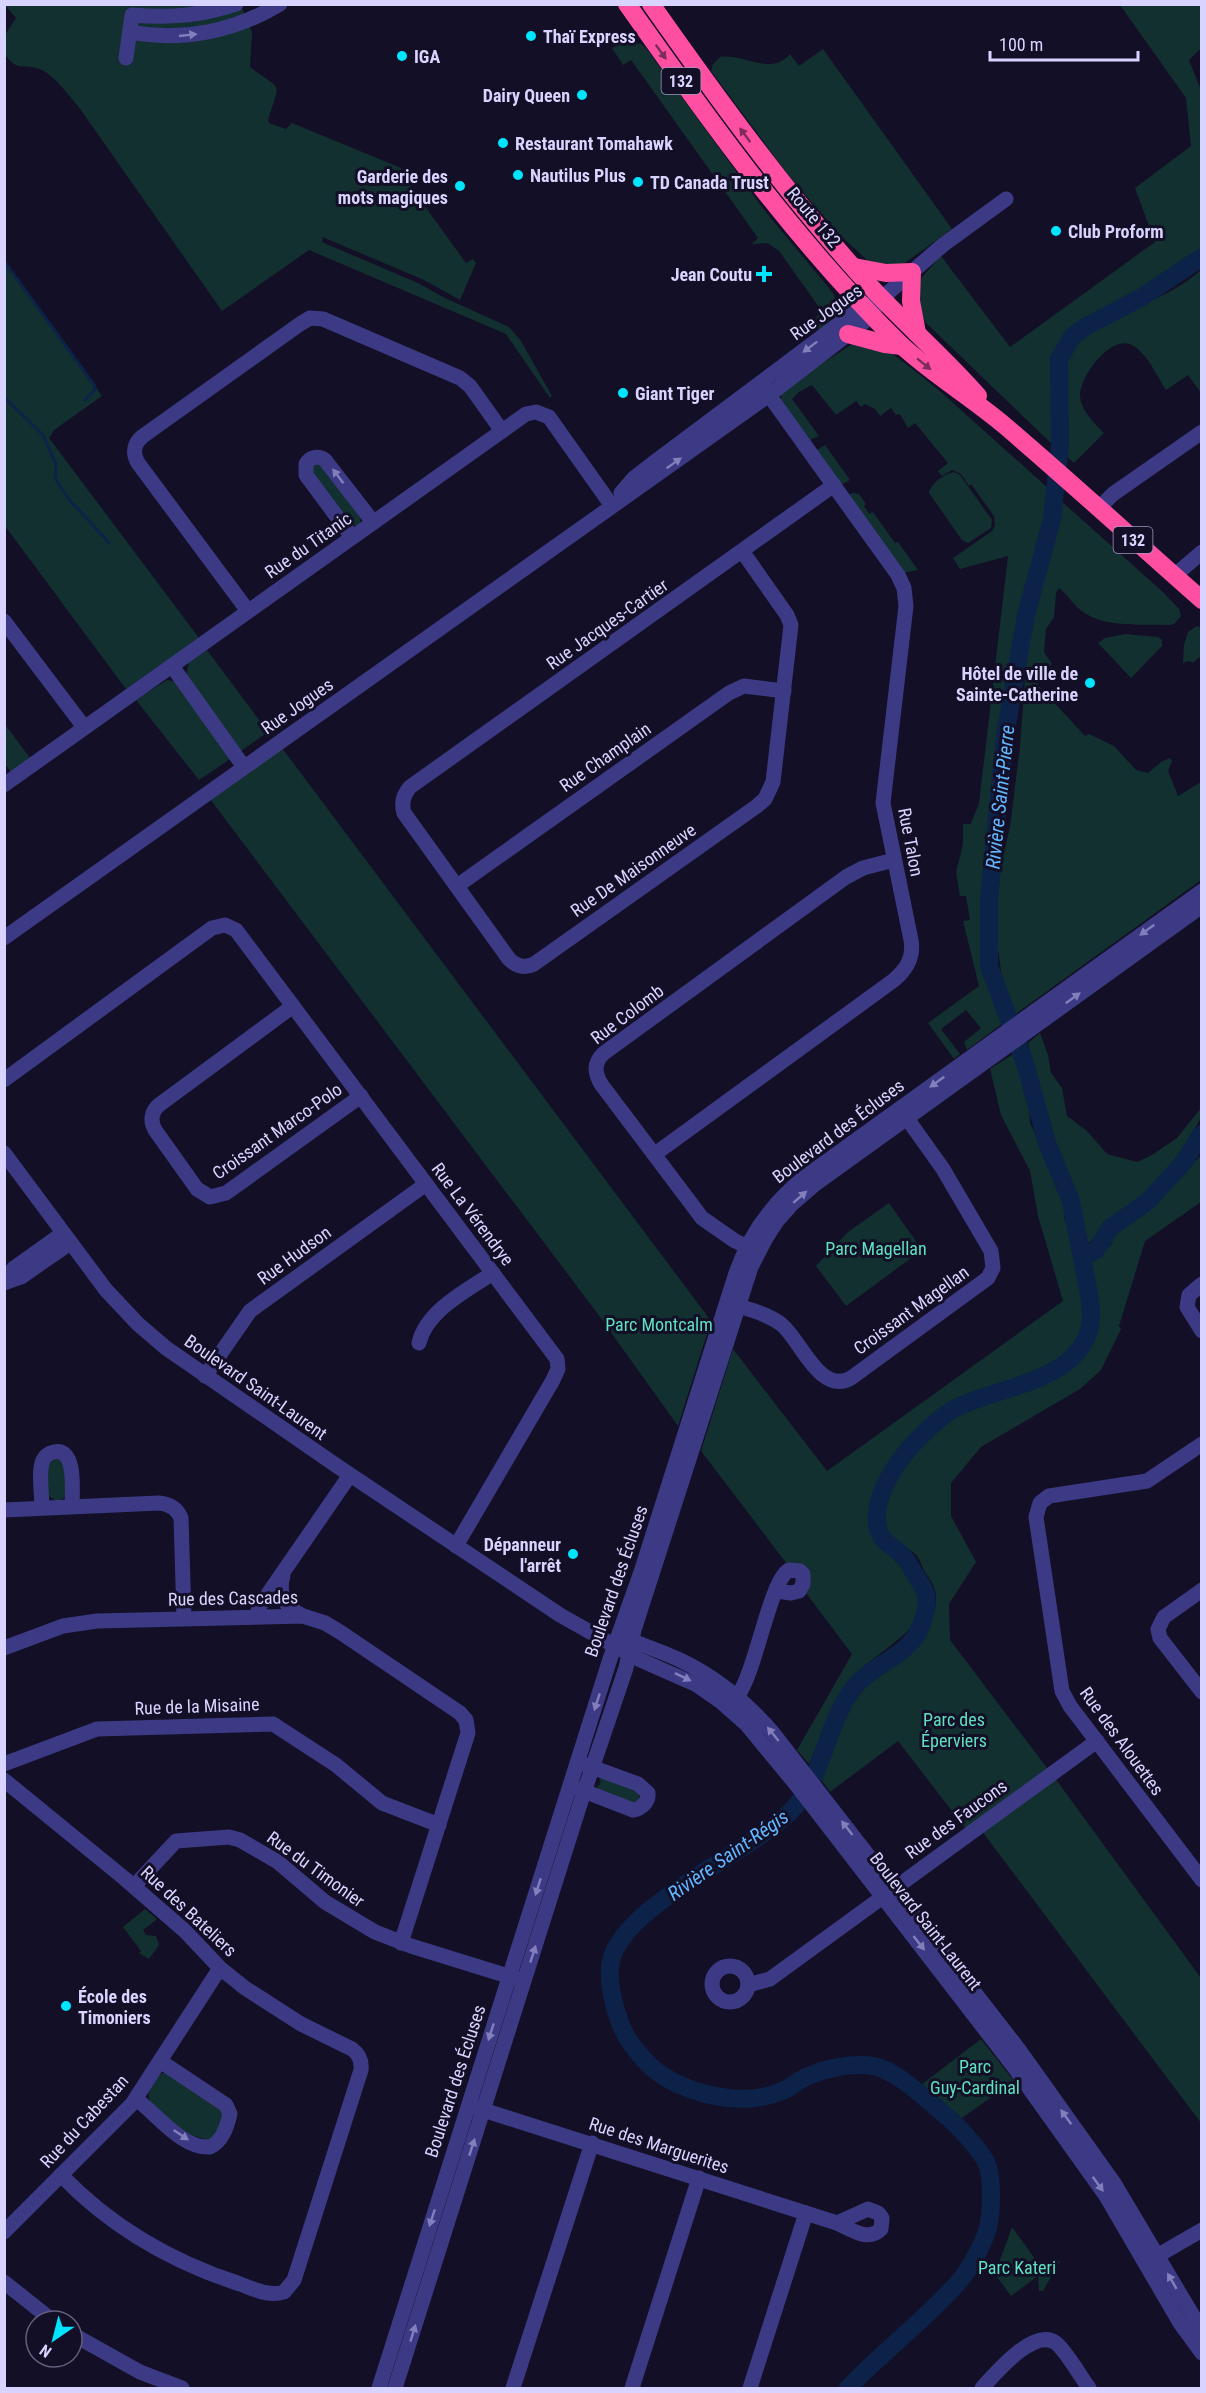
<svg xmlns="http://www.w3.org/2000/svg" width="1206" height="2393" viewBox="0 0 1206 2393" font-family="'Roboto Condensed',sans-serif">
<style>
.green{fill:#12302f}
.lines{fill:none;stroke-linecap:round;stroke-linejoin:round}
.stream{stroke:#0c2248;stroke-width:3}
.river{stroke:#0c2248;stroke-width:18}
.minor{stroke:#3d3a85;stroke-width:15}
.highway{stroke:#ff4fa3;stroke-width:18}
.oneway{fill:#837fbc}
.oneway2{fill:#7d2c5e}
.poi-dot{fill:#00e5ff;stroke:#130f26;stroke-width:2}
.labels{text-anchor:middle;dominant-baseline:central;stroke-width:6;stroke-linejoin:round;paint-order:stroke}
.shield{fill:#130f26;stroke:#9e99be;stroke-width:1.5}
.shield-label{font-size:16px;font-weight:bold;fill:#d9d4ff}
.poi-label{font-size:18px;font-weight:bold;fill:#d9d4ff;stroke:#130f26;text-anchor:start}
.street-label{font-size:18px;fill:#d9d4ff;stroke:#130f26}
.park-label{font-size:18px;fill:#5fe0c0;stroke:#130f26}
.water-label{font-size:20px;font-style:italic;fill:#62b6ff;stroke:#130f26}
</style>
<rect width="100%" height="100%" fill="#130f26"/>
<!-- green -->
<g class="green">
<path d="M5 5H241L252 33 250 67C284 93 280 79 268 120L269 123 286 129 292 123 401 168 403 176 466 263 473 259 476 263 460 300 424 280 327 239 323 237 322 242 418 283 445 298 509 327 521 341 552 396 550 398 506 334 309 250 222 311 78 106C67 94 54 74 39 69 24 63 19 73 5 55V35L16 18Z"/>
<path d="M1120 5H1201V48L1189 60 1201 90V251C1185 262 1169 274 1152 285 1118 305 1064 320 1055 365 1052 379 1056 392 1056 406 1056 420 1056 434 1056 448L924 321 917 290 922 277 941 256 1010 347 1155 242 1135 188 1191 146 1186 98Z"/>
<polygon points="629,41 641,44 646,48 765,211 833,293 838,307 827,324 819,330 814,321 818,315 819,307 779,251 767,243 752,244 758,238 634,64 631,60 623,65 612,48"/>
<path d="M823 49 952 229 902 265 891 267 868 261 839 234 786 172 711 71 713 64 720 57C745 53 770 77 790 54L799 66Z"/>
<polygon points="4,261 102,396 54,430 49,438 199,638 126,689 5,526"/>
<path d="M1201 270V393L1188 375 1166 390C1157 376 1147 353 1132 345 1111 334 1081 375 1080 394 1080 410 1094 423 1104 433L1074 463 1065 455C1066 444 1068 433 1067 423 1066 403 1062 382 1067 362 1077 323 1140 308 1171 291 1182 285 1192 278 1201 270Z"/>
<polygon points="854,343 887,350 910,367 941,392 1049,489 1041,535 1017,617 1011,657 1006,746 988,874 985,913 986,951 1003,1023 967,1050 964,1042 981,1028 966,1010 941,1029 960,1054 954,1059 928,1023 979,986 963,921 970,920 966,896 960,896 956,872 963,844 963,824 971,824 979,803 1008,556 960,569 953,558 992,531 995,526 994,516 971,484 969,486 961,474 952,470 942,476 938,471 948,463 915,423 908,428 900,414 896,415 891,408 880,416 875,409 865,404 861,407 856,401 836,415 812,385 799,392 792,399 819,436 810,440 781,400 781,394 807,373"/>
<polygon points="825,445 850,480 841,485 817,450"/>
<polygon points="318,462 361,519 359,524 352,526 311,472 311,466"/>
<path d="M954 472 960 475 992 520 991 528 968 543 962 540 929 493C931 483 944 474 954 472Z"/>
<polygon points="852,493 859,494 866,504 864,506 869,514 873,512 895,543 898,542 918,570 903,573 849,495"/>
<path d="M1059 499 1164 593 1179 609 1181 616 1174 624 1169 625C1143 624 1106 628 1083 612 1074 606 1068 595 1059 588L1056 593 1054 617 1046 629 1044 652 1052 664 1039 676 1038 685 1085 736 1089 734 1114 746 1136 770 1148 773 1161 762 1170 758 1172 761 1168 771 1178 796 1201 782V880L1013 1016 1002 978 997 942V904L1001 865 1010 827 1020 746 1026 666 1024 633 1030 623 1038 587 1056 530Z"/>
<polygon points="1197,626 1201,628 1201,656 1193,663 1189,661 1183,663 1184,645 1188,632"/>
<polygon points="1125,634 1158,637 1162,640 1162,646 1131,678 1098,643 1105,638"/>
<polygon points="207,650 268,732 241,751 186,676 189,662"/>
<polygon points="167,680 177,682 230,759 199,780 136,700"/>
<polygon points="4,723 30,758 11,772 5,764"/>
<polygon points="282,748 711,1321 678,1426 597,1313 210,799"/>
<polygon points="1040,1033 1048,1055 1051,1073 1062,1088 1067,1116 1087,1131 1107,1154 1137,1162 1152,1155 1177,1138 1201,1108 1201,1118 1178,1156 1158,1184 1109,1221 1087,1245 1082,1245 1072,1190 1055,1152 1028,1043"/>
<path d="M1015 1053 1027 1082 1030 1123 1069 1205 1064 1217C1072 1235 1074 1251 1078 1270 1085 1307 1090 1353 1048 1371 1031 1378 1012 1378 995 1386 991 1388 987 1391 983 1392 977 1392 976 1391 970 1393 964 1399 958 1402 951 1406 932 1418 910 1436 897 1454 894 1458 893 1463 890 1466 886 1473 880 1477 876 1484 846 1552 934 1565 917 1618 911 1636 864 1661 848 1682 830 1706 821 1737 809 1764L797 1750 852 1654 806 1593 808 1590 802 1564H787L701 1451 733 1349 827 1471 1063 1301 1038 1216 1030 1171 1001 1115 990 1069Z"/>
<path d="M1201 1155V1202L1145 1241 1119 1326 1121 1329 1101 1370 1080 1389 981 1447 951 1483V1516L976 1562 949 1604 950 1640 1060 1785 1201 1978V2123L975 1822 965 1828 898 1741 830 1792 820 1778C830 1747 841 1718 861 1693 887 1660 932 1648 936 1601 937 1589 931 1581 925 1572 921 1566 921 1559 914 1553 895 1539 875 1537 883 1506 884 1499 891 1493 894 1486 898 1475 901 1457 911 1450 915 1448 920 1448 924 1445 937 1434 949 1416 964 1409 1007 1388 1064 1391 1089 1344 1093 1337 1098 1327 1098 1319 1099 1302 1092 1278 1089 1260L1110 1246 1117 1232 1155 1206Z"/>
<polygon points="889,1203 922,1250 846,1306 816,1266 848,1232"/>
<polygon points="58,1457 65,1466 65,1495 63,1499 56,1501 49,1496 48,1492 48,1462"/>
<polygon points="602,1777 637,1791 640,1798 636,1804 598,1789 597,1785 599,1786 601,1781 599,1780"/>
<polygon points="145,1909 157,1919 143,1930 146,1935 156,1936 159,1945 149,1959 139,1953 141,1951 123,1927"/>
<polygon points="981,2039 1014,2081 962,2118 921,2085"/>
<path d="M162 2073H166L217 2105 224 2114 216 2136 210 2141 186 2133 151 2103C144 2092 154 2081 162 2073Z"/>
<polygon points="1012,2227 1041,2267 1053,2260 1060,2261 1043,2291 1039,2291 1038,2276 1011,2296 995,2274"/>
</g>
<g class="lines">
<!-- stream -->
<g class="stream">
<polyline points="4,261 95,386 94,391 85,400"/>
<polyline points="4,397 43,435 56,464 55,478 68,498 109,543"/>
</g>
<!-- river -->
<g class="river">
<polyline points="1082,1258 1071,1201 1047,1143 1025,1063 989,966 989,898 1005,736 1026,615 1052,519 1060,444 1059,359 1072,337 1085,327 1142,297 1202,257"/>
<path d="M848 2388C884 2350 928 2318 962 2278 971 2266 982 2246 987 2231 992 2215 993 2176 986 2162 978 2148 963 2131 952 2121 932 2105 898 2070 873 2066 852 2063 824 2068 804 2078 796 2082 790 2088 782 2091 746 2107 695 2096 663 2076 650 2068 641 2057 632 2045 618 2027 606 1984 611 1961 623 1905 750 1853 791 1811 825 1777 825 1723 855 1686 872 1666 901 1658 916 1636 922 1626 929 1606 926 1594 924 1587 917 1578 913 1571 910 1567 907 1560 903 1556 896 1548 883 1543 879 1532 868 1501 898 1459 918 1439 928 1429 940 1417 952 1410 997 1385 1085 1383 1091 1319 1092 1300 1085 1277 1082 1258L1096 1250 1110 1228 1147 1202 1183 1163 1202 1134"/>
</g>
<!-- minor -->
<g class="minor">
<path d="M130 32C183 42 235 31 280 4"/>
<path d="M126 58 132 15C172 18 198 16 236 4"/>
<polyline points="621,493 634,478 656,461 856,311 874,302"/>
<polyline points="1098,509 1113,494 1202,432"/>
<path d="M352 537 306 475V464C310 457 318 455 325 460L373 522"/>
<path d="M742 551 787 615 791 625 773 782 765 799 757 806 534 964C524 969 516 966 509 959L404 813C401 803 403 795 410 787L834 485"/>
<polyline points="1174,576 1202,552"/>
<path d="M248 611 138 463C132 453 134 443 143 436L300 324 310 318 323 319 460 378 470 386 502 431"/>
<polyline points="4,621 84,727"/>
<polyline points="172,666 244,767"/>
<polyline points="4,785 526,414 536,412 549,417 612,506"/>
<polyline points="457,886 729,693 744,686 784,691"/>
<polyline points="4,938 769,395 865,321 882,298 943,245 1006,199"/>
<path d="M293 1006 159 1105C151 1112 150 1121 155 1130L197 1189 210 1197 226 1193 361 1096"/>
<polyline points="4,1080 212,928 225,925 236,930 557,1359 558,1369 553,1380 456,1546"/>
<polyline points="4,1153 106,1290 138,1324 166,1348 337,1466 560,1615 638,1659 697,1685 720,1701 747,1725 794,1782 1014,2067 1106,2196 1180,2323 1202,2353"/>
<path d="M655 1154 894 980C907 969 914 957 911 940L883 803 906 606 904 588 898 575 761 384"/>
<path d="M755 1250 735 1241 702 1218 601 1084C594 1072 594 1062 604 1053L846 877 863 868 894 860"/>
<polyline points="4,1280 14,1268 63,1233"/>
<polyline points="4,1283 21,1277 70,1243"/>
<polyline points="1202,1284 1189,1295 1187,1307 1202,1331"/>
<path d="M730 1303C747 1309 766 1313 781 1324 801 1340 820 1396 851 1378L988 1278 993 1268 991 1251 943 1169 901 1110"/>
<path d="M419 1343C426 1311 467 1290 493 1273"/>
<polyline points="205,1376 250,1311 426,1184"/>
<polyline points="1202,1444 1147,1481 1049,1496 1040,1503 1036,1517 1062,1691 1070,1706 1202,1880"/>
<path d="M42 1507C42 1494 38 1472 43 1460 45 1456 49 1453 54 1452 77 1447 72 1493 72 1506"/>
<path d="M4 1510 159 1503C169 1504 177 1508 181 1518L184 1617"/>
<path d="M283 1576C277 1595 286 1608 303 1616"/>
<polyline points="1202,1590 1164,1617 1158,1629 1160,1638 1202,1692"/>
<polyline points="257,1616 259,1607 350,1475"/>
<path d="M625 1638C644 1646 664 1652 682 1661 717 1678 748 1704 773 1733L1020 2051 1114 2183 1202 2331"/>
<polyline points="4,1648 63,1626 97,1621 303,1616 325,1623 340,1632 460,1713 466,1720 468,1733 401,1943"/>
<path d="M737 1697C756 1672 770 1580 789 1570L800 1571 803 1574V1584L799 1591 791 1593 776 1591"/>
<polyline points="4,1764 97,1729 273,1724 336,1765 382,1803 439,1825"/>
<path d="M4 1780 124 1878 185 1931 220 1968 245 1988 301 2024 352 2049C359 2054 362 2061 361 2070L294 2280 284 2292C269 2297 254 2289 240 2284 172 2262 111 2227 61 2175"/>
<path d="M576 1788 633 1810C642 1809 649 1801 648 1793L638 1784 586 1765"/>
<polyline points="134,1886 176,1841 229,1837 240,1840 278,1862 325,1902 375,1932 411,1946 518,1979"/>
<circle cx="730" cy="1984" r="18"/>
<polyline points="748,1985 770,1979 1097,1741"/>
<path d="M136 2099C157 2114 182 2149 210 2147 223 2141 227 2126 230 2114L226 2105 160 2061"/>
<polyline points="474,2107 837,2223"/>
<path d="M868 2209 878 2213 882 2218 881 2229C868 2242 852 2230 837 2223Z"/>
<polyline points="4,2232 132,2104 220,1968"/>
<polyline points="1150,2260 1202,2230"/>
<polyline points="4,2282 53,2321"/>
<polyline points="72,2334 140,2372 182,2388"/>
<path d="M379 2388 610 1659 641 1572 736 1273C750 1234 773 1202 806 1176L1202 891"/>
<polyline points="395,2388 582,1798 626,1668 634,1630 751,1267 766,1238 777,1221 792,1204 814,1185 1202,906"/>
<polyline points="513,2388 592,2143"/>
<polyline points="632,2388 699,2178"/>
<polyline points="750,2388 806,2213"/>
<path d="M982 2388C996 2373 1034 2327 1056 2343 1067 2352 1080 2376 1089 2388"/>
</g>
<!-- highway -->
<g class="highway">
<path d="M627 4C711 123 796 242 900 344 932 374 971 397 1004 425 1071 482 1136 542 1202 600"/>
<path d="M651 4C720 102 789 197 869 285 904 323 944 357 978 396"/>
<polyline points="854,267 886,273 912,272 911,301 917,333"/>
<polyline points="848,334 885,344 902,346"/>
</g>
</g>
<!-- one-way arrows -->
<defs><path id="oneway-solid" d="M-6-.8H1V-3.2L6.5 0L1 3.2V.8H-6Z" transform="scale(1.5)"/></defs>
<g class="oneway">
<use href="#oneway-solid" transform="translate(188 35) rotate(-6)"/>
<use href="#oneway-solid" transform="translate(810 347) rotate(143)"/>
<use href="#oneway-solid" transform="translate(674 463) rotate(-35)"/>
<use href="#oneway-solid" transform="translate(338 476) rotate(-127)"/>
<use href="#oneway-solid" transform="translate(1147 930) rotate(144)"/>
<use href="#oneway-solid" transform="translate(1073 998) rotate(-36)"/>
<use href="#oneway-solid" transform="translate(937 1082) rotate(144)"/>
<use href="#oneway-solid" transform="translate(800 1197) rotate(-41)"/>
<use href="#oneway-solid" transform="translate(683 1677) rotate(26)"/>
<use href="#oneway-solid" transform="translate(597 1702) rotate(108)"/>
<use href="#oneway-solid" transform="translate(773 1734) rotate(-129)"/>
<use href="#oneway-solid" transform="translate(847 1828) rotate(-128)"/>
<use href="#oneway-solid" transform="translate(538 1887) rotate(108)"/>
<use href="#oneway-solid" transform="translate(919 1943) rotate(52)"/>
<use href="#oneway-solid" transform="translate(533 1954) rotate(-72)"/>
<use href="#oneway-solid" transform="translate(491 2032) rotate(108)"/>
<use href="#oneway-solid" transform="translate(1066 2117) rotate(-126)"/>
<use href="#oneway-solid" transform="translate(181 2135) rotate(34)"/>
<use href="#oneway-solid" transform="translate(472 2147) rotate(-72)"/>
<use href="#oneway-solid" transform="translate(1098 2184) rotate(54)"/>
<use href="#oneway-solid" transform="translate(432 2218) rotate(108)"/>
<use href="#oneway-solid" transform="translate(1172 2281) rotate(-120)"/>
<use href="#oneway-solid" transform="translate(413 2333) rotate(-73)"/>
</g>
<g class="oneway2">
<use href="#oneway-solid" transform="translate(661 52) rotate(54)"/>
<use href="#oneway-solid" transform="translate(745 135) rotate(-127)"/>
<use href="#oneway-solid" transform="translate(924 364) rotate(39)"/>
</g>
<!-- markers -->
<g class="poi-dot">
<circle cx="531" cy="36" r="6"/>
<circle cx="402" cy="56" r="6"/>
<circle cx="582" cy="95" r="6"/>
<circle cx="503" cy="143" r="6"/>
<circle cx="518" cy="175" r="6"/>
<circle cx="638" cy="182" r="6"/>
<circle cx="460" cy="186" r="6"/>
<circle cx="1056" cy="231" r="6"/>
<path d="M761 265h6v6h6v6h-6v6h-6v-6h-6v-6h6z"/>
<circle cx="623" cy="393" r="6"/>
<circle cx="1090" cy="683" r="6"/>
<circle cx="573" cy="1554" r="6"/>
<circle cx="66" cy="2006" r="6"/>
</g>
<g class="labels">
<!-- shield labels -->
<g class="shield">
<rect x="661.5" y="68" width="39" height="26" rx="4.5"/>
<rect x="1113.5" y="527" width="39" height="26" rx="4.5"/>
</g>
<g class="shield-label">
<text x="681" y="81">132</text>
<text x="1133" y="540">132</text>
</g>
<!-- poi labels -->
<g class="poi-label">
<text x="543" y="36">Thaï Express</text>
<text x="414" y="56">IGA</text>
<text x="570" y="95" text-anchor="end">Dairy Queen</text>
<text x="515" y="143">Restaurant Tomahawk</text>
<text x="530" y="175">Nautilus Plus</text>
<text x="448" y="176" text-anchor="end">Garderie des<tspan x="448" dy="21">mots magiques</tspan></text>
<text x="650" y="182">TD Canada Trust</text>
<text x="1068" y="231">Club Proform</text>
<text x="752" y="274" text-anchor="end">Jean Coutu</text>
<text x="635" y="393">Giant Tiger</text>
<text x="1078" y="673" text-anchor="end">Hôtel de ville de<tspan x="1078" dy="21">Sainte-Catherine</tspan></text>
<text x="561" y="1544" text-anchor="end">Dépanneur<tspan x="561" dy="21">l'arrêt</tspan></text>
<text x="78" y="1996">École des<tspan x="78" dy="21">Timoniers</tspan></text>
</g>
<!-- street labels -->
<g class="street-label">
<text transform="translate(814 217) rotate(50)">Route 132</text>
<text transform="translate(826 312) rotate(-35)">Rue Jogues</text>
<text transform="translate(308 545) rotate(-35)">Rue du Titanic</text>
<text transform="translate(607 624) rotate(-35)">Rue Jacques-Cartier</text>
<text transform="translate(297 706) rotate(-35)">Rue Jogues</text>
<text transform="translate(605 757) rotate(-35)">Rue Champlain</text>
<text transform="translate(911 842) rotate(79)">Rue Talon</text>
<text transform="translate(633 870) rotate(-35)">Rue De Maisonneuve</text>
<text transform="translate(627 1014) rotate(-37)">Rue Colomb</text>
<text transform="translate(277 1131) rotate(-35)">Croissant Marco-Polo</text>
<text transform="translate(838 1131) rotate(-37)">Boulevard des Écluses</text>
<text transform="translate(473 1214) rotate(53)">Rue La Vérendrye</text>
<text transform="translate(294 1255) rotate(-36)">Rue Hudson</text>
<text transform="translate(911 1310) rotate(-36)">Croissant Magellan</text>
<text transform="translate(256 1387) rotate(35)">Boulevard Saint-Laurent</text>
<text transform="translate(616 1581) rotate(-71)">Boulevard des Écluses</text>
<text transform="translate(233 1598) rotate(-1)">Rue des Cascades</text>
<text transform="translate(197 1706) rotate(-2)">Rue de la Misaine</text>
<text transform="translate(1122 1741) rotate(54)">Rue des Alouettes</text>
<text transform="translate(956 1819) rotate(-36)">Rue des Faucons</text>
<text transform="translate(316 1869) rotate(36)">Rue du Timonier</text>
<text transform="translate(189 1911) rotate(43)">Rue des Bateliers</text>
<text transform="translate(926 1921) rotate(52)">Boulevard Saint-Laurent</text>
<text transform="translate(455 2081) rotate(-72)">Boulevard des Écluses</text>
<text transform="translate(84 2121) rotate(-47)">Rue du Cabestan</text>
<text transform="translate(659 2145) rotate(18)">Rue des Marguerites</text>
</g>
<!-- park labels -->
<g class="park-label">
<text x="876" y="1248">Parc Magellan</text>
<text x="659" y="1324">Parc Montcalm</text>
<text x="954" y="1719">Parc des<tspan x="954" dy="21">Éperviers</tspan></text>
<text x="975" y="2066">Parc<tspan x="975" dy="21">Guy-Cardinal</tspan></text>
<text x="1017" y="2267">Parc Kateri</text>
</g>
<!-- water labels -->
<g class="water-label">
<text transform="translate(1000 797) rotate(-84)">Rivière Saint-Pierre</text>
<text transform="translate(728 1855) rotate(-35)">Rivière Saint-Régis</text>
</g>
</g>
<!-- border -->
<rect width="1206" height="2393" fill="none" stroke="#d9d4ff" stroke-width="12"/>
<!-- north arrow -->
<g transform="translate(54 2339) rotate(215)"><circle r="28" fill="#130f26" stroke="#625e7d" stroke-width="1.5"/>
<path d="M0-4.5L10 22L0 15L-10 22Z" fill="#00e5ff"/>
<text y="-9" font-size="16" font-weight="bold" text-anchor="middle" fill="#d9d4ff">N</text>
</g>
<!-- scale -->
<path d="M990 51v9h148v-9" fill="none" stroke="#d9d4ff" stroke-width="3"/>
<text x="999" y="51" font-size="18" fill="#d9d4ff" stroke="#130f26" stroke-width="4.5" paint-order="stroke">100 m</text>
</svg>
